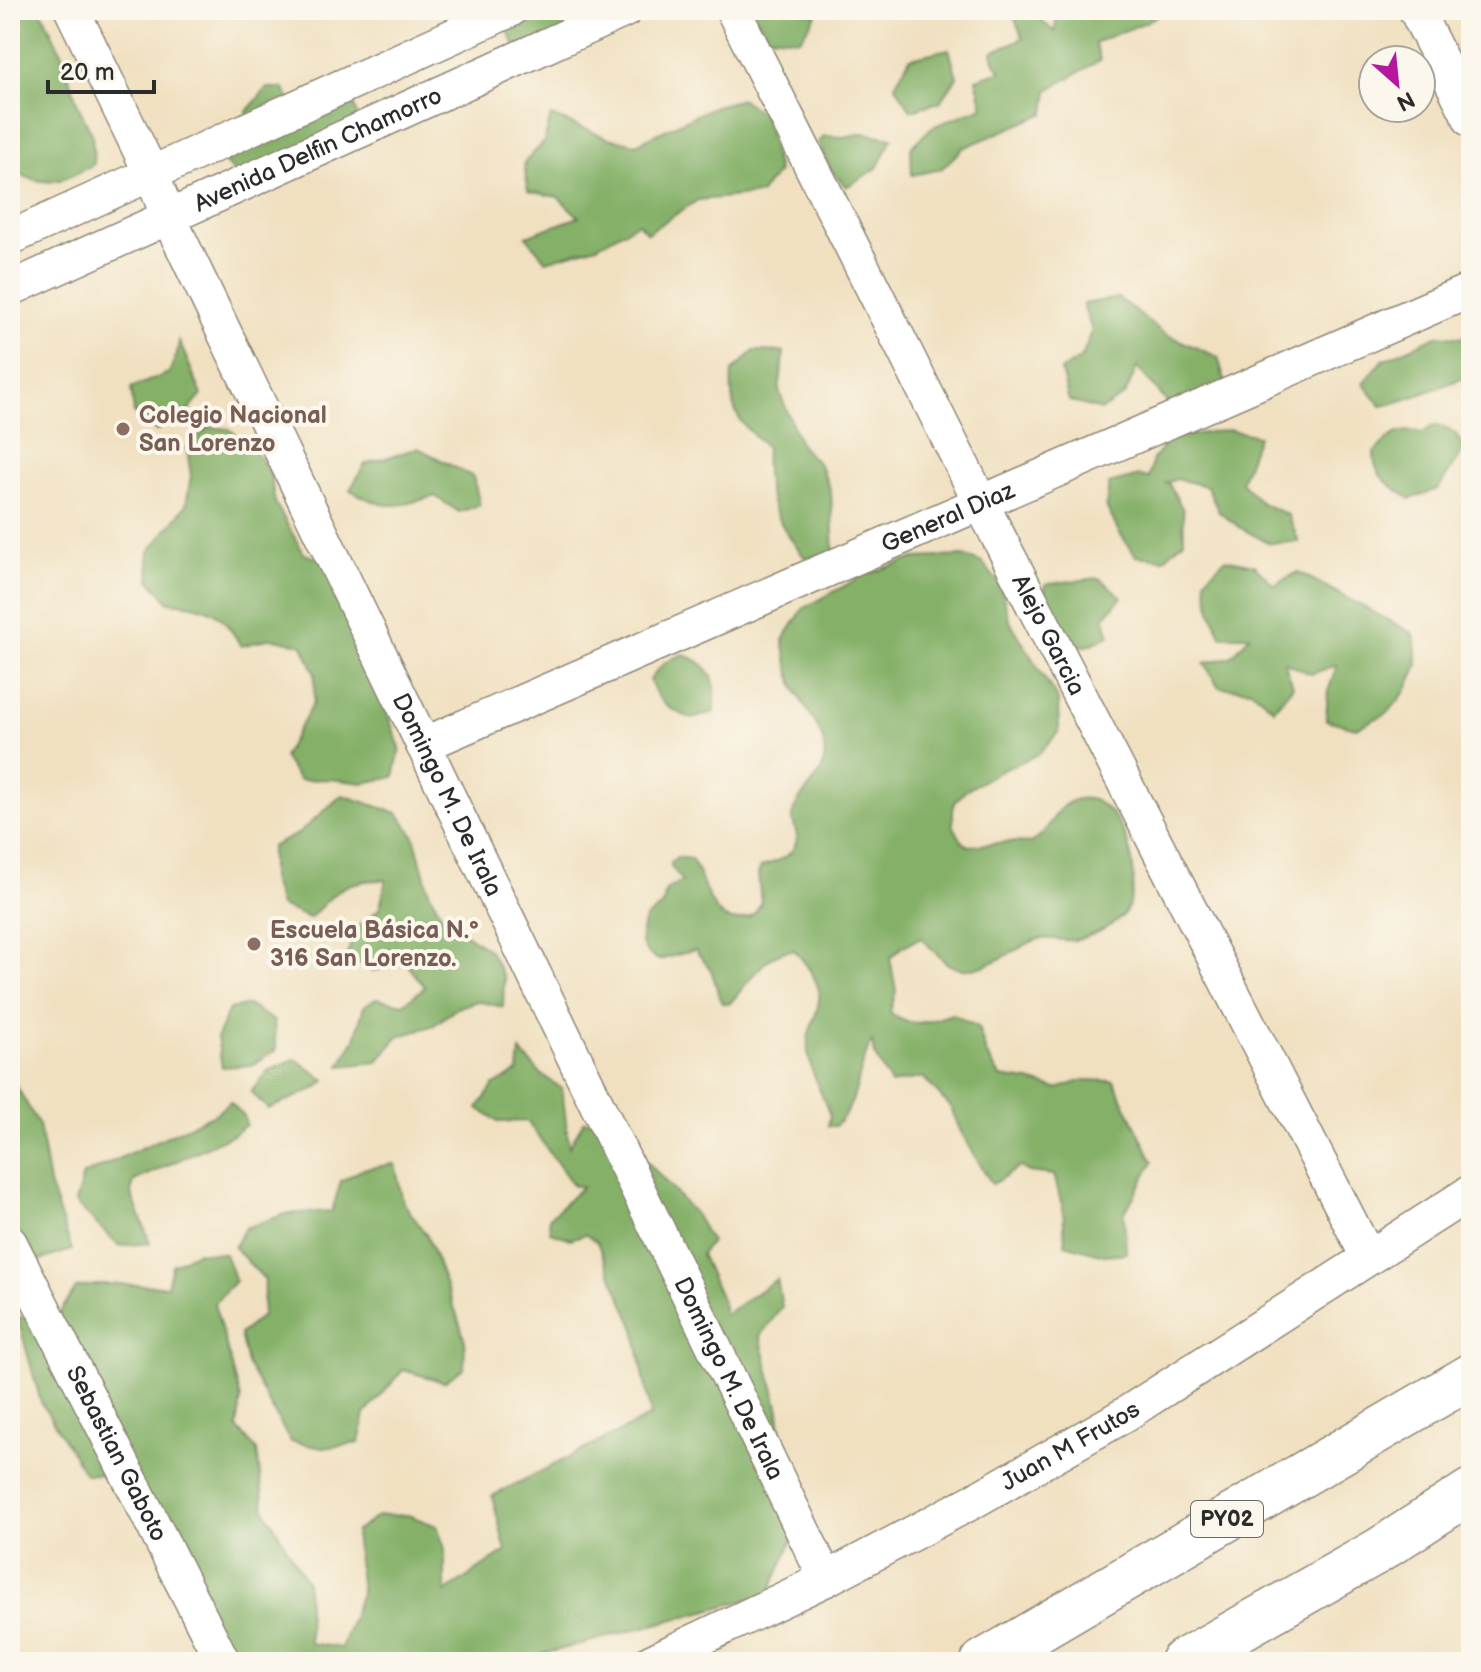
<svg xmlns="http://www.w3.org/2000/svg" width="1481" height="1672" viewBox="0 0 1481 1672" font-family="'Balsamiq Sans',sans-serif">
<style>
.forest{fill:#84b068;stroke:#586e4a;stroke-width:2}
.lines{fill:none;stroke-linecap:round;stroke-linejoin:round}
.minor-casing{stroke:#8e8676;stroke-width:37}
.trunk-casing{stroke:#8e8676;stroke-width:47}
.minor{stroke:#fff;stroke-width:34}
.trunk{stroke:#fff;stroke-width:44}
.education-dot{fill:#8d6e63;stroke:#fbf7ec;stroke-width:3}
.labels{text-anchor:middle;dominant-baseline:central;stroke-width:8;stroke-linejoin:round;paint-order:stroke}
.shield{fill:#fbf7ec;stroke:#696865;stroke-width:2}
.shield-label{font-size:22px;font-weight:bold;fill:#2b2b2b}
.street-label{font-size:24px;fill:#2b2b2b;stroke:#fbf7ec}
.education-label{font-size:24px;font-weight:bold;fill:#785e54;stroke:#fbf7ec;text-anchor:start}
</style>
<rect width="100%" height="100%" fill="#fbf7ec"/>
<filter id="ink" filterUnits="userSpaceOnUse"><feTurbulence type="fractalNoise" baseFrequency=".0125" numOctaves="2"/><feDisplacementMap in="SourceGraphic" scale="16" xChannelSelector="R" yChannelSelector="G"/><feConvolveMatrix kernelMatrix="1 2 1 2 8 2 1 2 1" color-interpolation-filters="sRGB"/></filter>
<filter id="wash" filterUnits="userSpaceOnUse"><feTurbulence type="fractalNoise" baseFrequency=".006" numOctaves="4" result="noise"/><feDisplacementMap in="SourceGraphic" scale="32" xChannelSelector="R" yChannelSelector="G"/><feGaussianBlur stdDeviation="1.8" result="paint"/><feColorMatrix in="noise" values="0 0 0 0 0 0 0 0 0 0 0 0 0 0 0 0 0 1.4 0 .05"/><feComposite in="paint" operator="in"/></filter>
<g filter="url(#wash)">
<rect width="100%" height="100%" fill="#f0e0c0"/>
<!-- forest -->
<g class="forest">
<path d="M10 10H41L61 52 79 108 92 134 94 164C58 184 48 188 10 170Z"/>
<polygon points="548,10 614,10 518,51 505,25"/>
<polygon points="752,10 793,10 817,14 800,39 768,36"/>
<path d="M1057 10H1166C1145 26 1119 31 1095 43L1100 60 1048 90 1045 113 963 148 941 169 912 175 911 148 932 127 983 107 976 79 1001 71 995 63 992 52 1023 38 1014 17 1033 14 1055 32Z"/>
<polygon points="949,49 957,77 940,102 911,110 895,85 910,58"/>
<polygon points="267,88 283,88 298,113 354,104 361,132 247,184 225,163 248,110"/>
<polygon points="742,99 765,116 778,172 760,194 698,200 647,233 638,223 597,246 546,261 526,236 579,217 558,197 528,191 524,163 544,142 551,116 608,138 636,144 715,106"/>
<polygon points="864,133 892,138 877,168 846,187 830,169 818,143 824,136 844,137"/>
<polygon points="1118,298 1165,334 1218,357 1226,385 1175,411 1137,367 1125,395 1101,410 1069,401 1061,371 1082,357 1092,331 1083,304"/>
<path d="M1439 335 1466 338 1471 335V376C1440 385 1413 400 1381 406L1363 383 1383 360Z"/>
<polygon points="179,341 202,395 183,417 156,431 134,413 131,388 169,373 177,354"/>
<path d="M754 351 784 352 779 391 801 446 820 465 831 492 834 554 805 558C775 520 763 496 766 447 736 419 730 413 732 372Z"/>
<path d="M1434 425C1452 428 1459 433 1463 451L1438 489 1410 499C1390 484 1374 479 1374 453 1390 435 1399 427 1423 433Z"/>
<path d="M209 427 229 429 253 448 270 473 275 503 304 554 332 563 400 748 394 777 363 783 330 779 299 780 283 757 314 702 315 673 303 645 271 638 241 646C220 610 211 606 169 602L150 580 149 552 186 505 191 476 187 448Z"/>
<polygon points="1230,430 1258,436 1241,482 1261,503 1288,515 1299,542 1269,543 1242,529 1219,512 1207,486 1177,479 1166,483 1169,484 1183,510 1184,540 1164,559 1136,556 1119,532 1106,506 1109,484 1139,476 1149,478 1153,459 1172,437"/>
<path d="M418 448 473 477 480 505 459 512 435 496C395 507 387 511 350 490L365 464Z"/>
<path d="M963 556 983 563 1001 586 1009 620 1058 700 1059 732 1039 754 998 772 965 791 955 802 953 810V825L963 843 969 846 1009 842 1030 843C1052 833 1053 804 1078 799 1122 790 1153 889 1119 919 1109 928 1089 937 1075 940 1061 942 1046 935 1033 941 1009 952 974 981 948 964 938 957 930 946 921 938L903 946 890 958 896 991 890 1012C908 1030 930 1022 952 1014L978 1027 986 1053 1000 1077 1029 1081 1057 1089 1084 1080 1114 1081 1153 1162 1124 1214 1126 1253 1104 1255 1065 1244 1063 1209 1054 1175 1029 1172 1020 1167 992 1184 961 1132 951 1108 923 1077 891 1084 876 1058 872 1041C856 1068 860 1105 835 1126H828L830 1116C823 1095 809 1071 808 1049 806 1031 817 1018 819 1000 822 982 805 962 794 950 764 950 747 987 729 1004L722 1003 711 970 695 950 659 960C638 950 638 939 646 918L663 905 666 890 682 881 671 866V862L677 857 691 859C704 875 710 930 744 919 753 917 758 911 761 902L758 874 761 867C775 862 797 856 797 837 797 829 791 822 793 813 798 793 821 782 824 761 829 732 805 712 795 688 789 673 786 656 783 640L803 609 864 575 915 558Z"/>
<polygon points="1225,559 1254,565 1274,585 1298,572 1414,634 1418,665 1406,691 1388,713 1356,728 1326,720 1328,692 1337,665 1311,674 1284,662 1293,686 1274,709 1251,690 1219,687 1204,663 1231,657 1250,636 1221,636 1211,610 1205,579"/>
<polygon points="1099,578 1122,597 1104,617 1110,636 1087,646 1061,647 1042,605 1046,584"/>
<path d="M684 654C715 668 716 680 715 712L692 719C669 709 658 704 650 680 659 666 668 659 684 654Z"/>
<path d="M342 795 398 813 414 836 429 892 443 918 490 951 504 978 503 1007 477 1001 457 1008 434 1025 398 1037 377 1062 340 1066 355 1039 364 1006 376 998 403 1004 425 987 406 963 373 971 346 957 356 928 380 908 386 880C345 879 338 889 310 918L280 906 271 878V847L298 834Z"/>
<polygon points="248,1005 274,1021 276,1050 252,1065 222,1067 217,1037 229,1009"/>
<polygon points="520,1051 540,1073 562,1089 569,1147 584,1121 612,1123 695,1214 711,1242 701,1254 722,1301 724,1315 777,1279 782,1307 760,1336 779,1411 783,1463 801,1520 769,1594 532,1657 525,1662 224,1662 130,1475 85,1474 41,1402 17,1316 28,1319 57,1317 76,1288 104,1284 167,1286 172,1265 197,1252 225,1254 235,1281 214,1303 241,1399 237,1428 257,1450 264,1508 307,1582 309,1643 341,1648 361,1593 355,1532 378,1516 408,1515 437,1526 445,1549 445,1592 506,1551 492,1496 651,1416 635,1329 597,1242 585,1234 571,1239 550,1232 549,1218 582,1187 573,1185 527,1121 498,1122 478,1108 494,1085 518,1072"/>
<polygon points="295,1059 325,1080 317,1088 268,1109 251,1092 269,1070"/>
<polygon points="10,1075 39,1125 49,1184 72,1250 34,1262 10,1215"/>
<polygon points="230,1102 244,1116 246,1125 232,1135 134,1181 131,1192 150,1243 119,1246 75,1203 83,1175 215,1114"/>
<polygon points="395,1164 403,1202 427,1236 456,1312 465,1341 464,1368 444,1382 403,1370 365,1414 359,1443 322,1448 290,1441 247,1364 240,1334 262,1316 265,1280 234,1247 245,1228 285,1214 332,1211 341,1181 363,1169"/>
</g>
</g>
<g filter="url(#ink)">
<g class="lines">
<!-- minor casing -->
<g class="minor-casing">
<g id="minor">
<path id="s1" d="M72 10 151 173 169 218 826 1579"/>
<path id="s2" d="M733 10 981 503 1368 1257"/>
<polyline points="1416,10 1471,120"/>
<polyline points="10,238 510,10"/>
<path id="s3" d="M10 289 625 10"/>
<path id="s4" d="M423 745 1471 290"/>
<path id="s5" d="M10 1243 223 1662"/>
<path id="s6" d="M651 1662 826 1579 972 1502 1121 1417 1471 1192"/>
</g>
</g>
<!-- trunk casing -->
<g class="trunk-casing">
<g id="trunk">
<polyline points="983,1662 1471,1376"/>
<polyline points="1182,1662 1378,1551 1471,1491"/>
</g>
</g>
<!-- minor -->
<use href="#minor" class="minor"/>
<!-- trunk -->
<use href="#trunk" class="trunk"/>
</g>
</g>
<!-- markers -->
<g class="education-dot">
<circle cx="123" cy="429" r="8"/>
<circle cx="254" cy="944" r="8"/>
</g>
<g class="labels">
<!-- shield labels -->
<rect class="shield" x="1191" y="1501" width="72" height="36" rx="6"/>
<g class="shield-label">
<text x="1227" y="1519">PY02</text>
</g>
<!-- street labels -->
<g class="street-label">
<text stroke="none"><textPath href="#s3" startOffset="338">Avenida Delfin Chamorro</textPath></text>
<text stroke="none"><textPath href="#s4" startOffset="572">General Diaz</textPath></text>
<text stroke="none"><textPath href="#s2" startOffset="700">Alejo Garcia</textPath></text>
<text stroke="none"><textPath href="#s1" startOffset="870">Domingo M. De Irala</textPath></text>
<text stroke="none"><textPath href="#s1" startOffset="1518">Domingo M. De Irala</textPath></text>
<text stroke="none"><textPath href="#s6" startOffset="472">Juan M Frutos</textPath></text>
<text stroke="none"><textPath href="#s5" startOffset="236">Sebastian Gaboto</textPath></text>
</g>
<!-- education labels -->
<g class="education-label">
<text x="139" y="415">Colegio Nacional<tspan x="139" dy="28">San Lorenzo</tspan></text>
<text x="270" y="930">Escuela Básica N.º<tspan x="270" dy="28">316 San Lorenzo.</tspan></text>
</g>
</g>
<!-- margin -->
<rect width="1481" height="1672" fill="none" stroke="#fbf7ec" stroke-width="40"/>
<!-- north arrow -->
<g transform="translate(1397 84) rotate(153)"><circle r="38" fill="#fbf7ec" stroke="#a8a59f" stroke-width="2"/>
<path d="M0-6L14 30L0 20L-14 30Z" fill="#b5179e"/>
<text y="-12" font-size="22" font-weight="bold" text-anchor="middle" fill="#2b2b2b">N</text>
</g>
<!-- scale -->
<path d="M48 80v12h106v-12" fill="none" stroke="#2b2b2b" stroke-width="4"/>
<text x="60" y="80" font-size="24" fill="#2b2b2b" stroke="#fbf7ec" stroke-width="6" paint-order="stroke">20 m</text>
</svg>
